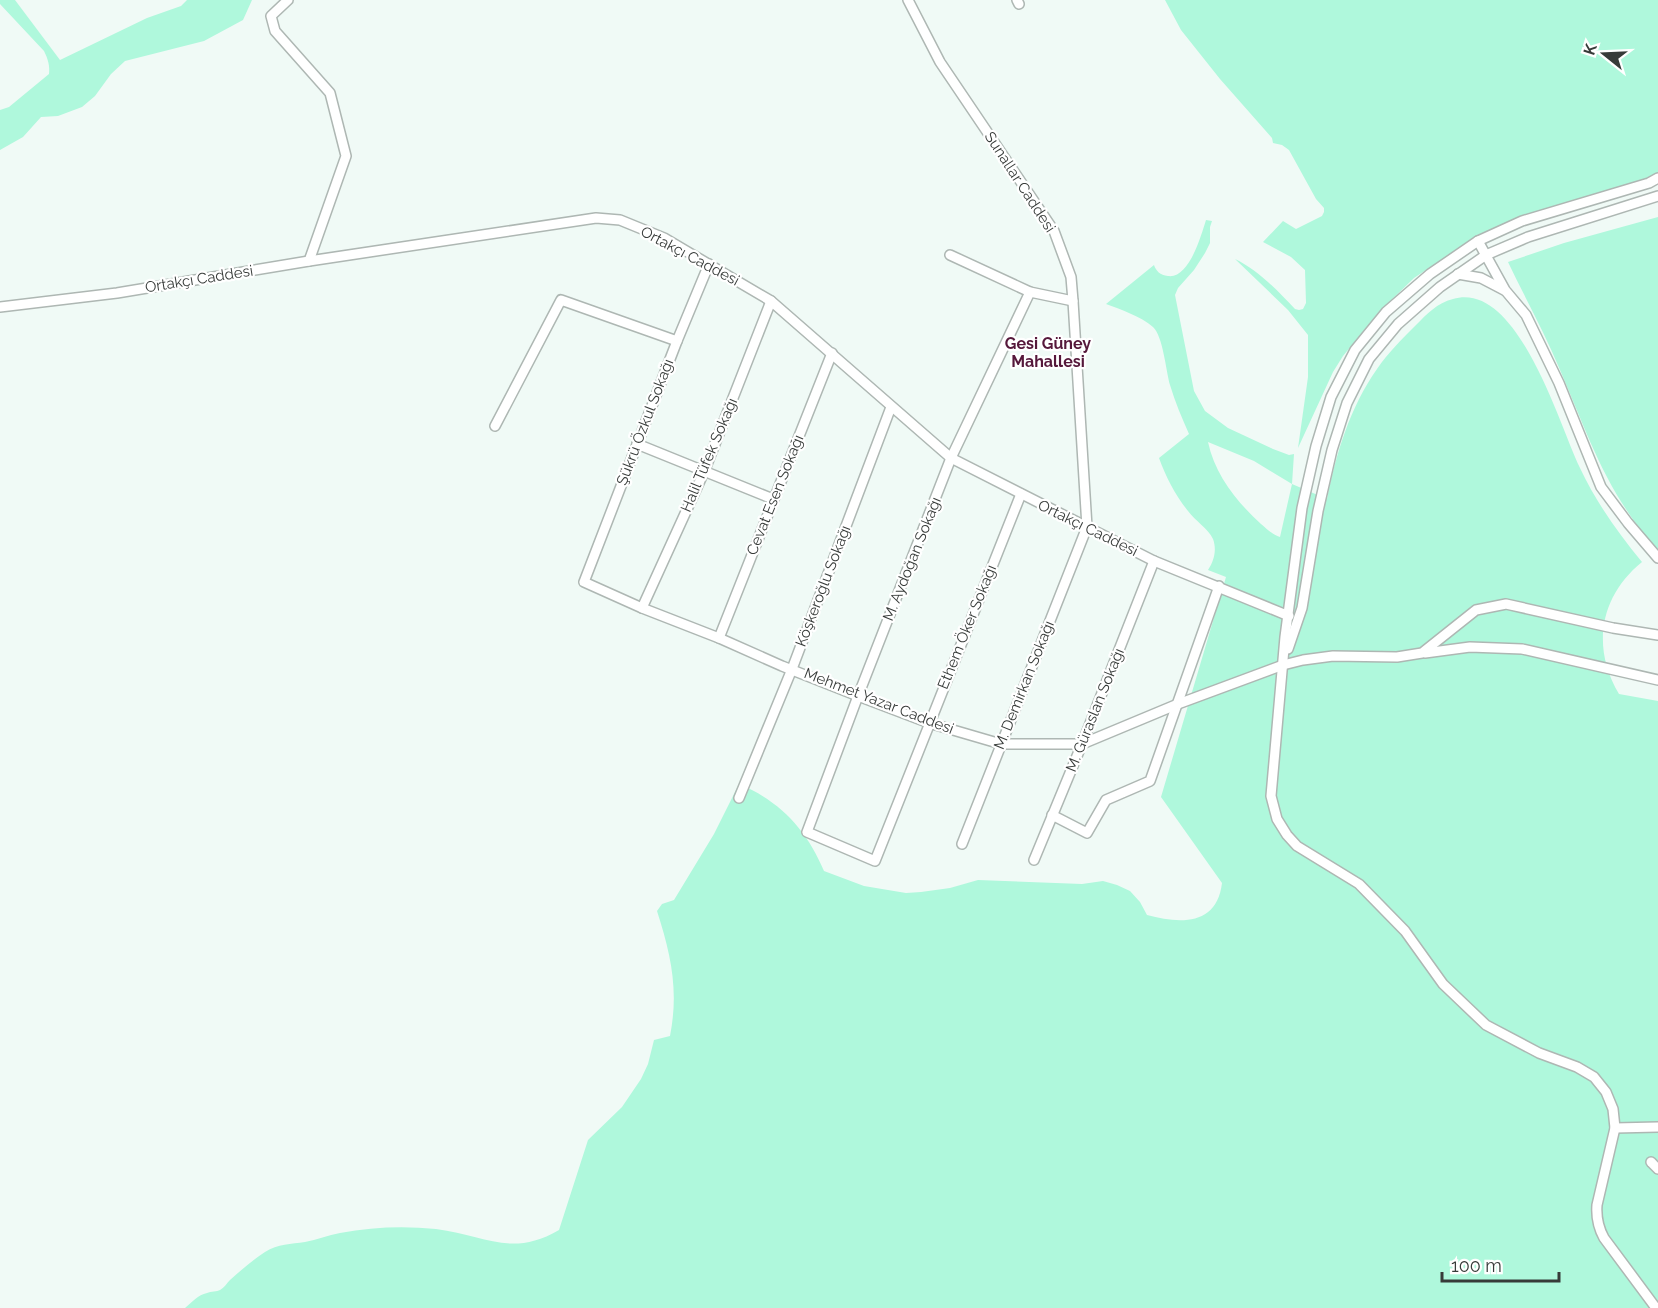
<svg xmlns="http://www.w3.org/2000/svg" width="1658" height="1308" viewBox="0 0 1658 1308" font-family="Raleway,sans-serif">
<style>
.green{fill:#aff8dc;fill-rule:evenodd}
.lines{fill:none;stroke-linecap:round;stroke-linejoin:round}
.minor-casing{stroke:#aeb7b3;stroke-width:12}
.minor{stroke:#fff;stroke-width:9}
.labels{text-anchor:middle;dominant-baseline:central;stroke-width:4.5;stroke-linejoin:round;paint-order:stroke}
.street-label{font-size:15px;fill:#373b39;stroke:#fff}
.neighbourhood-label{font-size:16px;font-weight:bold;fill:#56183b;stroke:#fff}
</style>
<rect width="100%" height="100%" fill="#f0faf6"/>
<!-- green -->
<g class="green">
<path d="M0 0H15L60 60 147 18 181 6 187 0H252L243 20 204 41 125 61 111 74 95 96 82 107 58 116 41 117 23 137 0 150V110L9 107 49 74C50 66 48 59 44 51L0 4Z"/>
<path d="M1165 0H1658V176L1479 239 1441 260 1414 278 1379 312 1343 356 1333 372 1298 448 1308 377V335L1288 310 1235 259C1258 270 1277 290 1295 309L1299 310 1303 309 1306 303 1305 270 1291 257 1263 242 1283 221 1296 229 1322 216 1324 212V208L1316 199 1289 150 1282 145 1273 143 1272 138 1220 79 1181 30Z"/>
<path d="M1658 217V550C1607 495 1589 437 1560 370 1545 333 1525 298 1508 262L1564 243Z"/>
<path d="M1206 220 1212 221 1210 227V243L1205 253 1194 270 1178 288 1175 295 1194 391 1205 411 1228 428 1273 449 1289 455 1294 454 1292 484 1327 499C1336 454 1350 407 1377 369 1388 353 1402 339 1416 325 1427 314 1437 303 1453 299 1518 280 1559 425 1580 468 1596 502 1618 533 1642 562 1600 596 1591 647 1619 694L1658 701V1308H185C192 1302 198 1295 207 1293 211 1291 217 1292 220 1290 224 1288 227 1283 230 1280 241 1270 253 1260 265 1252 278 1244 291 1244 305 1242 317 1240 328 1235 340 1233 372 1227 404 1226 436 1229 485 1235 511 1258 559 1230L588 1140 622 1107 641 1079 648 1064 654 1040 670 1036C679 990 671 955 657 911L662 904 674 900 714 834 739 784C780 801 807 830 824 871L864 886 906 893 921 892 950 888 978 880 1082 884 1103 881 1117 885 1130 891 1140 902 1147 915C1180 924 1217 926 1222 883L1161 797 1226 577 1208 570C1214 561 1217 550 1213 539 1208 528 1195 521 1188 511 1175 495 1166 477 1159 458L1189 434C1182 418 1175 402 1170 385 1166 371 1163 336 1153 327 1140 316 1122 310 1106 304L1154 265C1156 271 1160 275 1168 276 1189 279 1201 236 1206 220ZM1208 442 1254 461 1292 484 1280 537C1273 535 1267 529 1261 524 1237 502 1215 475 1208 442Z"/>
</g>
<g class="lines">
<!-- minor casing -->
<g class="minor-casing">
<g id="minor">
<polyline points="288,0 271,16 275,31 330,93 346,156 309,261"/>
<polyline points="908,0 940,62 1054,231 1071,277 1073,301 1087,527 962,844"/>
<polyline points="1017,0 1019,4"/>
<polyline points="1478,241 1505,290 1526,315 1559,383 1601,487 1628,523 1658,558"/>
<polyline points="950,255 1030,292 1073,301"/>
<polyline points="709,264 677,341 584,582 642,608 719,638 782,666 858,696 929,723 1001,744 1082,744 1178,704 1283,665 1303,660 1333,656 1397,657 1422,653 1476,610 1506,604 1613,628 1658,635"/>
<polyline points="1458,274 1481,278 1504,290"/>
<polyline points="0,307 117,293 309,261 596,218 620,220 664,238 771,301 951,458 1154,561 1289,616"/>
<polyline points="495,426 561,300 677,341"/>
<polyline points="637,444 773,499"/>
<polyline points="1021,494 875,861 807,832 858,696 951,458 1030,292"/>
<polyline points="642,608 704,472 771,301"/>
<polyline points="719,638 832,353"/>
<polyline points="1288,649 1302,608 1318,511 1332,450 1347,403 1369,359 1398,324 1440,287 1486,255 1528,237 1658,196"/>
<polyline points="1425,653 1470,647 1522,649 1658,680"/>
<polyline points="739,798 792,669 891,407"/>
<polyline points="1052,815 1087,833 1106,800 1150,781 1219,586"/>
<polyline points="1034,860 1082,744 1154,561"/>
<polyline points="1615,1128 1658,1127"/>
<polyline points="1651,1162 1658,1169"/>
<path d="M1656 1308 1604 1238C1598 1227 1596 1218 1597 1205L1615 1128 1613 1109 1606 1092 1594 1077 1577 1067 1539 1053 1486 1025 1443 984 1405 931 1359 884 1297 846 1287 835 1277 819 1271 796 1285 637 1302 508 1316 446 1331 397 1355 350 1386 312 1430 274 1478 241 1522 221 1649 183 1658 178"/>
</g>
</g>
<!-- minor -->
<use href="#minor" class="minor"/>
</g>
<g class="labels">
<!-- street labels -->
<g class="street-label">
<text transform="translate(1020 182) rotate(57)">Sunallar Caddesi</text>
<text transform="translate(690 256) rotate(28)">Ortakçı Caddesi</text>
<text transform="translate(199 279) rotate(-9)">Ortakçı Caddesi</text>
<text transform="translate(645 422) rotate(-69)">Şükrü Özkul Sokağı</text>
<text transform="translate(709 455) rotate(-67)">Halil Tüfek Sokağı</text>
<text transform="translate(775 495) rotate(-68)">Cevat Esen Sokağı</text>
<text transform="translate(1088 528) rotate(26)">Ortakçı Caddesi</text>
<text transform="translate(912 559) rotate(-68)">M. Aydoğan Sokağı</text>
<text transform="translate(823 586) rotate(-69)">Köşkeroğlu Sokağı</text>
<text transform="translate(967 627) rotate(-68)">Ethem Öker Sokağı</text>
<text transform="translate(1024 685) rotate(-68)">M. Demirkan Sokağı</text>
<text transform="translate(879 701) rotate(21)">Mehmet Yazar Caddesi</text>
<text transform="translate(1095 710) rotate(-68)">M. Güraslan Sokağı</text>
</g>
<!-- neighbourhood labels -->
<g class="neighbourhood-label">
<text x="1048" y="343">Gesi Güney<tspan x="1048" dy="18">Mahallesi</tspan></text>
</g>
</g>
<!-- north arrow -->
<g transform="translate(1604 54) rotate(288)" stroke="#ffffff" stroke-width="4.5" paint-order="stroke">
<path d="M0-4.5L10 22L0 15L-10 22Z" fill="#373b39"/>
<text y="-9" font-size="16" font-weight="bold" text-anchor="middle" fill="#373b39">K</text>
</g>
<!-- scale -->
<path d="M1442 1272v9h117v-9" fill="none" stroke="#373b39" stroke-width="3"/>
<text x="1451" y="1272" font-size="18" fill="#373b39" stroke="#ffffff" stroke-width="4.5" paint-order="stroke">100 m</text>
</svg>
